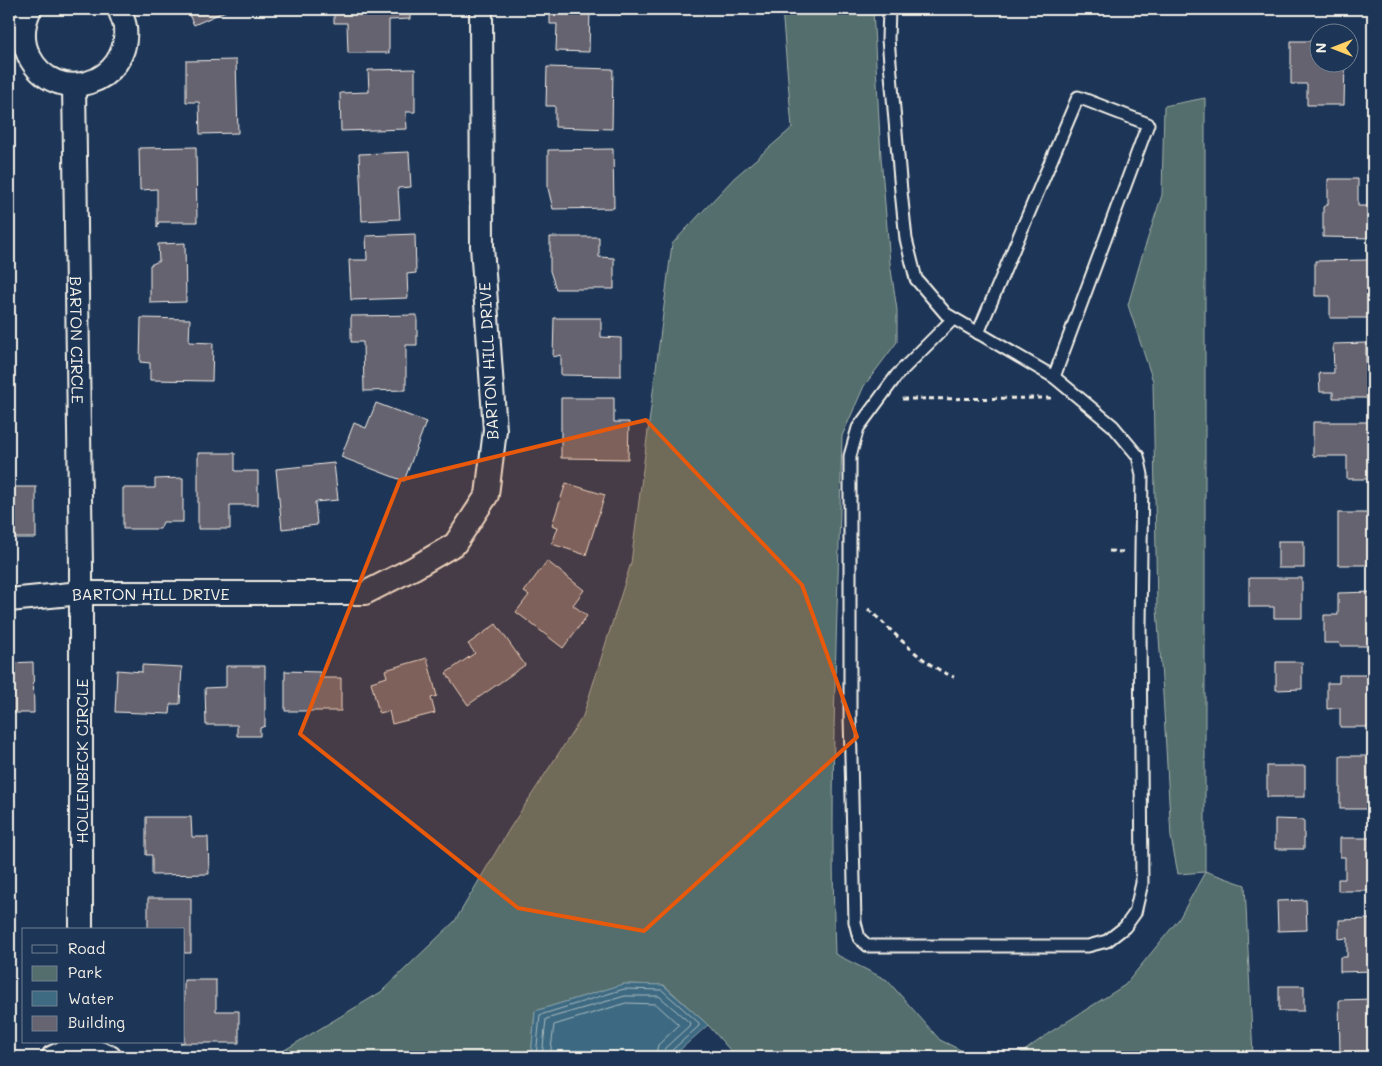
<svg xmlns="http://www.w3.org/2000/svg" width="1382" height="1066" viewBox="0 0 1382 1066" font-family="Mali,sans-serif">
<style>
.green{fill:#536e6c;stroke:#a4b0aa}
.water{fill:#3e6a82;stroke:#87a0ab}
.lines{fill:none;stroke-linecap:round;stroke-linejoin:round}
.shore{stroke:#abbbbf;stroke-width:1}
.building{fill:#666471;stroke:#f4f1e8}
.service-casing{stroke:#f4f1e8;stroke-width:15}
.minor-casing{stroke:#f4f1e8;stroke-width:26}
.path{stroke:#f4f1e8;stroke-width:3;stroke-dasharray:5 4;stroke-linecap:butt}
.service{stroke:#1d3557;stroke-width:11}
.minor{stroke:#1d3557;stroke-width:22}
.marked{fill:#e8590c;fill-opacity:0.2;stroke:#e8590c;stroke-width:4;stroke-linejoin:round}
.labels{text-anchor:middle;dominant-baseline:central;stroke-width:4;stroke-linejoin:round;paint-order:stroke}
.street-label{font-size:16px;fill:#f4f1e8;stroke:#1d3557}
</style>
<rect width="100%" height="100%" fill="#1d3557"/>
<filter id="ink" filterUnits="userSpaceOnUse"><feTurbulence type="fractalNoise" baseFrequency=".02" numOctaves="2"/><feDisplacementMap in="SourceGraphic" scale="10" xChannelSelector="R" yChannelSelector="G"/><feConvolveMatrix kernelMatrix="1 2 1 2 8 2 1 2 1" color-interpolation-filters="sRGB"/></filter>
<g filter="url(#ink)">
<!-- green -->
<g class="green">
<path d="M782 9H873L881 157 890 263 897 310V342L864 386 842 436C838 608 829 781 835 954L887 980 940 1040 975 1057H736L708 1025 664 985 624 984 535 1011 531 1057H273L381 992 455 921 510 828 583 716 631 563 672 244 734 178 792 128Z"/>
<polygon points="1205,98 1205,871 1245,885 1253,1057 1016,1057 1049,1033 1125,985 1179,919 1205,872 1178,874 1171,837 1163,694 1157,609 1153,381 1128,305 1142,256 1162,195 1164,106"/>
</g>
<!-- water -->
<polygon class="water" points="624,984 663,985 708,1025 672,1057 531,1057 535,1011"/>
<g class="lines">
<!-- shore -->
<g class="shore">
<polyline points="536,1057 540,1015 624,989 662,990 699,1023 699,1026 670,1052 669,1057"/>
<polyline points="542,1057 546,1019 625,996 659,996 690,1023 689,1026 665,1048 663,1057"/>
<polyline points="550,1057 554,1025 626,1003 656,1004 678,1024 678,1026 658,1045 655,1057"/>
</g>
</g>
<!-- building -->
<g class="building">
<polygon points="186,9 230,9 194,25"/>
<polygon points="334,9 410,9 410,19 389,20 389,53 348,53 347,23 334,23"/>
<polygon points="550,9 590,9 589,52 556,51 557,24 550,24"/>
<polygon points="1291,41 1320,41 1320,62 1345,62 1344,105 1307,105 1307,84 1291,84"/>
<polygon points="236,60 238,133 200,134 199,102 186,102 186,61"/>
<polygon points="547,67 613,69 612,129 555,127 555,106 546,106"/>
<polygon points="415,69 415,112 406,112 407,129 341,131 340,93 369,92 368,70"/>
<polygon points="196,147 197,222 159,222 157,228 157,189 140,190 139,148"/>
<polygon points="613,149 614,208 553,209 548,188 548,150"/>
<polygon points="409,152 411,187 398,188 400,219 362,221 359,154"/>
<polygon points="1328,179 1358,179 1358,206 1373,206 1373,238 1323,237 1323,207 1328,204"/>
<polygon points="415,234 416,273 407,274 408,298 351,300 349,260 367,260 366,236"/>
<polygon points="550,237 599,237 599,257 614,258 614,289 556,289 550,271"/>
<polygon points="185,243 186,302 150,303 150,265 159,261 158,244"/>
<polygon points="1369,260 1369,280 1373,280 1373,318 1330,318 1330,296 1315,296 1315,261"/>
<polygon points="9,281 11,281 10,324 9,324"/>
<polygon points="417,315 417,345 406,345 406,390 364,391 363,342 351,342 351,316"/>
<polygon points="141,318 190,319 189,342 213,343 212,381 150,380 150,363 140,362"/>
<polygon points="554,318 601,318 601,337 621,338 621,376 561,375 561,355 553,357"/>
<polygon points="1366,343 1366,364 1373,364 1373,398 1333,398 1333,392 1320,392 1319,373 1334,373 1333,344"/>
<polygon points="561,398 614,398 614,422 629,422 628,459 561,458"/>
<polygon points="376,403 426,422 404,481 341,457 354,423 366,428"/>
<polygon points="1313,422 1370,422 1370,445 1373,445 1373,479 1347,479 1347,456 1313,456"/>
<polygon points="198,453 235,453 235,471 258,471 258,505 230,505 230,529 198,529"/>
<polygon points="334,463 338,500 315,502 317,525 282,529 276,469"/>
<polygon points="183,478 183,522 163,522 160,529 123,529 123,488 155,488 155,479"/>
<polygon points="566,483 605,495 586,555 552,544 558,527 552,525"/>
<rect x="9" y="487" width="27" height="51"/>
<rect x="1338" y="513" width="35" height="52"/>
<rect x="1278" y="541" width="26" height="27"/>
<polygon points="547,561 584,590 573,605 587,616 563,648 516,612 529,595 524,592"/>
<polygon points="1249,578 1302,578 1302,618 1274,618 1274,607 1249,607"/>
<polygon points="1373,592 1373,646 1340,646 1339,643 1324,643 1324,615 1338,615 1338,593"/>
<polygon points="496,624 525,665 468,705 446,673 475,653 468,644"/>
<polygon points="427,658 437,696 431,698 435,713 392,724 389,711 379,713 371,682 387,677 385,670"/>
<polygon points="33,662 34,713 9,713 9,663"/>
<polygon points="1276,662 1302,662 1302,689 1276,690"/>
<polygon points="142,665 182,667 180,704 171,704 170,714 115,712 117,670 142,672"/>
<polygon points="226,666 265,666 265,726 260,728 260,736 237,736 237,725 206,725 205,688 226,687"/>
<polygon points="285,671 320,672 320,678 341,678 341,711 285,711"/>
<polygon points="1339,675 1373,675 1373,727 1340,727 1340,708 1327,709 1327,683 1339,683"/>
<rect x="1340" y="756" width="33" height="53"/>
<rect x="1267" y="766" width="38" height="31"/>
<polygon points="146,817 191,817 192,837 208,837 209,874 152,875 152,855 146,855"/>
<polygon points="1275,819 1304,820 1304,849 1275,849"/>
<polygon points="1340,838 1373,838 1373,891 1338,891 1338,879 1345,879 1345,857 1340,857"/>
<polygon points="9,842 11,842 12,877 9,877"/>
<polygon points="148,898 191,898 191,953 184,953 184,930 148,930"/>
<polygon points="1306,900 1307,930 1278,931 1277,901"/>
<polygon points="1373,919 1373,971 1340,972 1340,957 1347,957 1347,938 1339,939 1339,920"/>
<rect x="9" y="925" width="3" height="34"/>
<polygon points="184,980 216,980 216,1011 239,1011 239,1043 180,1043 184,1042"/>
<rect x="1279" y="986" width="25" height="25"/>
<polygon points="1373,999 1373,1052 1340,1053 1339,1000"/>
</g>
<g class="lines">
<!-- service casing -->
<g class="service-casing">
<g id="service">
<polyline points="889,9 888,39 901,191 906,239 916,279 946,314 1054,377 1113,426 1138,456 1142,475 1140,626 1142,883 1135,913 1125,927 1107,941 1088,946 868,946 859,938 855,922 850,716 850,456 858,428 897,375 953,319"/>
<polyline points="978,333 1078,97 1148,124 1054,377"/>
</g>
</g>
<!-- minor casing -->
<g class="minor-casing">
<g id="minor">
<path d="M30 9C23 24 21 40 29 56 55 108 131 84 125 27 124 21 121 14 119 9"/>
<path id="s1" d="M74 86 81 566V930"/>
<path id="s2" d="M9 600 81 593H365L414 568 455 544 487 495 495 430 482 246 481 9"/>
<path d="M53 1057C75 1046 88 1047 110 1057"/>
</g>
</g>
<!-- path -->
<g class="path">
<polyline points="902,399 1051,398"/>
<polyline points="1109,551 1123,552"/>
<path d="M868 609C896 633 919 663 954 677"/>
</g>
<!-- service -->
<use href="#service" class="service"/>
<!-- minor -->
<use href="#minor" class="minor"/>
</g>
</g>
<!-- marked area -->
<path class="marked" d="M646 420 802 585 857 737 644 931 518 908 300 734 400 480Z"/>
<g class="labels">
<!-- street labels -->
<g class="street-label">
<text stroke="none"><textPath href="#s1" startOffset="254">BARTON CIRCLE</textPath></text>
<text transform="translate(488 361) rotate(-93)">BARTON HILL DRIVE</text>
<text stroke="none"><textPath href="#s2" startOffset="142">BARTON HILL DRIVE</textPath></text>
<text transform="translate(81 761) rotate(-90)">HOLLENBECK CIRCLE</text>
</g>
</g>
<!-- margin -->
<rect width="1382" height="1066" fill="none" stroke="#1d3557" stroke-width="30"/>
<rect x="15" y="15" width="1352" height="1036" fill="none" stroke="#f4f1e8" stroke-width="2" filter="url(#ink)"/>
<!-- legend -->
<rect x="22" y="928" width="162" height="115" fill="#1d3557" stroke="#738091"/>
<rect x="32" y="945" width="25" height="8" fill="#1d3557" stroke="#738091"/>
<text x="68" y="954" font-size="15" fill="#f4f1e8">Road</text>
<rect x="32" y="966" width="25" height="15" fill="#536e6c" stroke="#738091"/>
<text x="68" y="978" font-size="15" fill="#f4f1e8">Park</text>
<rect x="32" y="991" width="25" height="15" fill="#3e6a82" stroke="#738091"/>
<text x="68" y="1004" font-size="15" fill="#f4f1e8">Water</text>
<rect x="32" y="1016" width="25" height="15" fill="#666471" stroke="#738091"/>
<text x="68" y="1028" font-size="15" fill="#f4f1e8">Building</text>
<!-- north arrow -->
<g transform="translate(1334 48) rotate(270)"><circle r="24" fill="#1d3557" stroke="#738091"/>
<path d="M0-4L9 19L0 12L-9 19Z" fill="#ffd166"/>
<text y="-8" font-size="14" font-weight="bold" text-anchor="middle" fill="#f4f1e8">N</text>
</g>
</svg>
